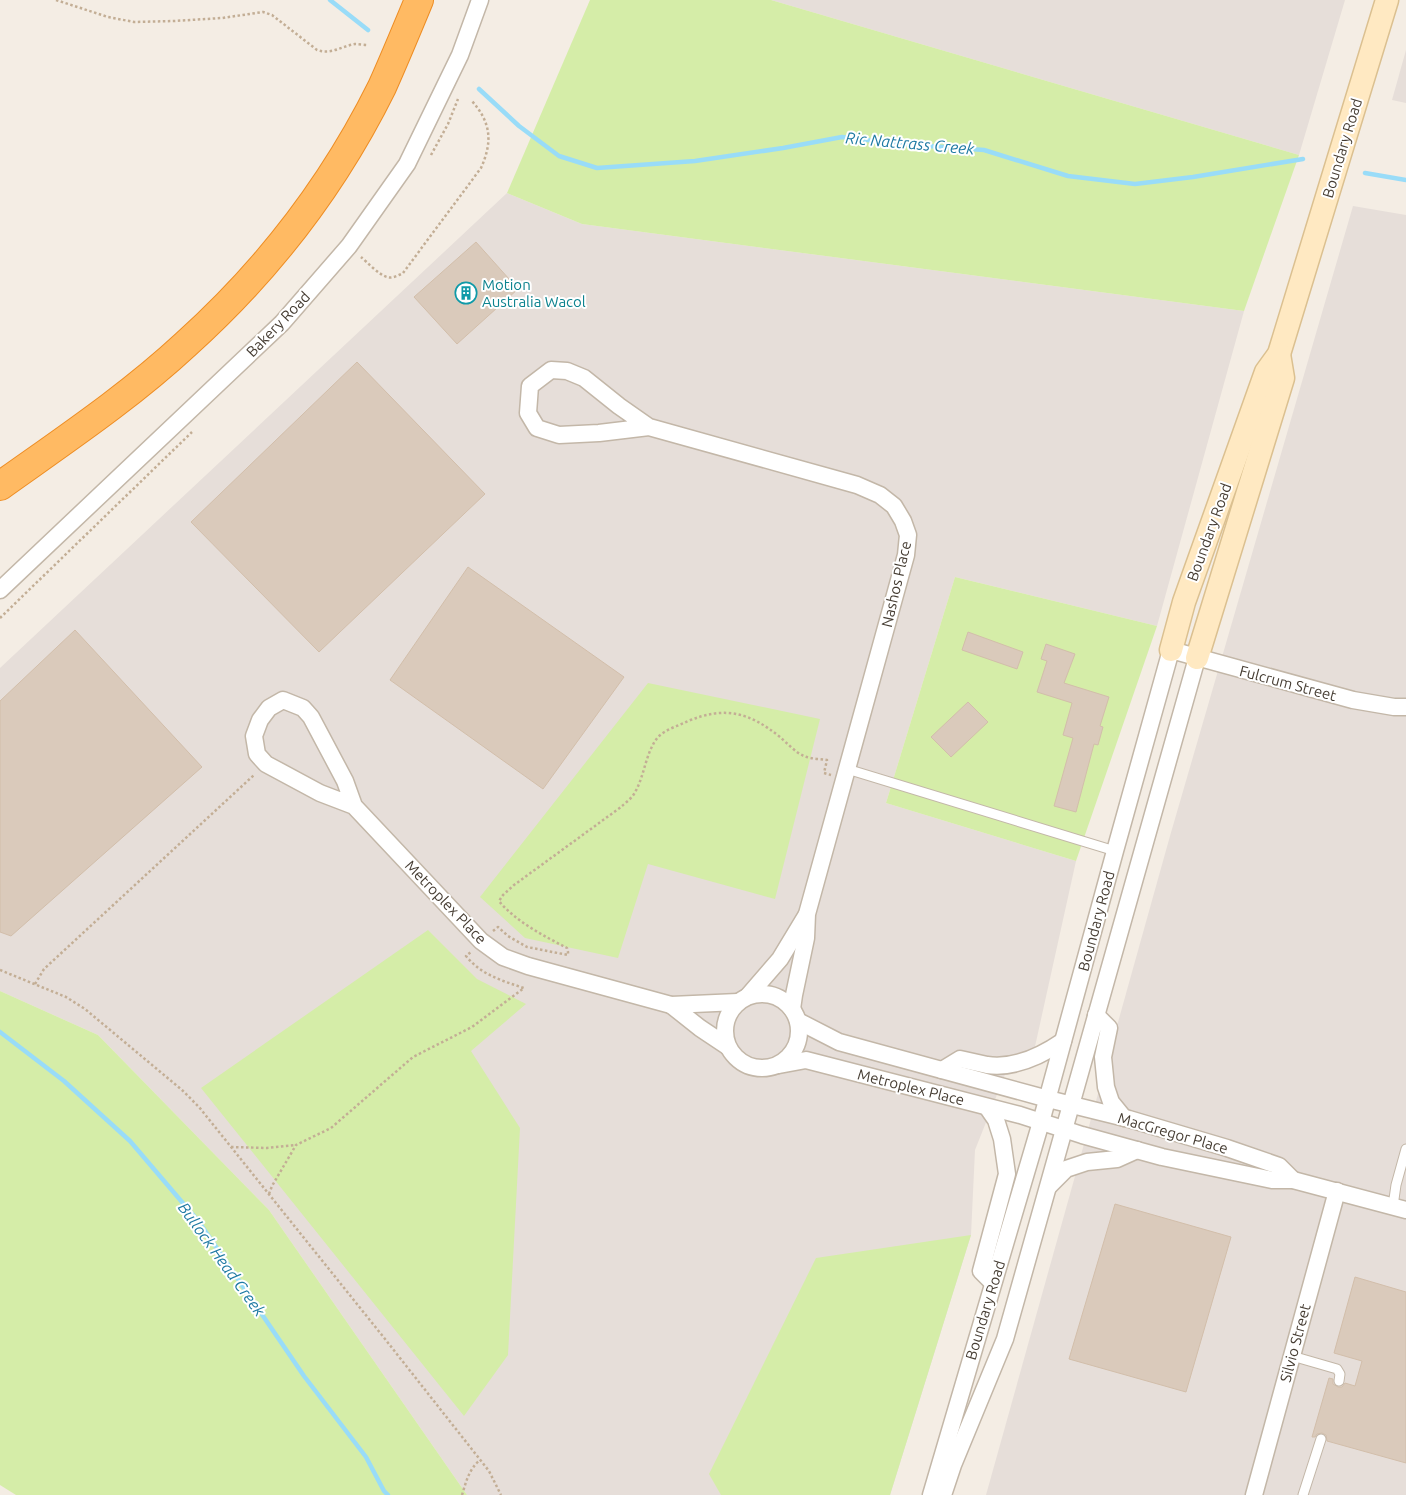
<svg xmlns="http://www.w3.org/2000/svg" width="1406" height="1495" viewBox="0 0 1406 1495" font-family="Ubuntu,sans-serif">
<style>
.industrial{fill:#e6ded9}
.green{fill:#d5eda8}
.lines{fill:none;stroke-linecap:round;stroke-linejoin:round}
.stream{stroke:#99dcf8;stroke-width:4.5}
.building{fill:#dacabb;stroke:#d2beaa}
.lane-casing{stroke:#c3b7a8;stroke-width:11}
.street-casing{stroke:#c3b7a8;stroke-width:19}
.secondary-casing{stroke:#dbc090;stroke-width:25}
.highway-casing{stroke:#ed8d24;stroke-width:30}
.path{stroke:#c3ae95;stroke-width:2.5;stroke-dasharray:2.5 2.5;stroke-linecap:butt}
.lane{stroke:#fff;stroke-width:9}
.street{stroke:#fff;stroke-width:16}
.secondary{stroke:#ffe9c2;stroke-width:22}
.highway{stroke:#ffba63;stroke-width:28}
.labels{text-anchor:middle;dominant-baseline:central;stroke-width:4;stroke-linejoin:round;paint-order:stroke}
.street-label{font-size:15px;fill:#463d33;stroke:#fff}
.culture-label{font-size:15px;fill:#0d838f;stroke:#fff;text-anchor:start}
.water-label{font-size:16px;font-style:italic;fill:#1f7aa3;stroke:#fff}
</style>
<rect width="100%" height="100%" fill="#f4ede4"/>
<!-- industrial -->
<g class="industrial">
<polygon points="771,0 1345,0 1299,155"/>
<polygon points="1406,50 1406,103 1392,100"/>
<polygon points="507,193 582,224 1244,311 1157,626 955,577 886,803 1076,861 1034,1051 1012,1057 975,1150 971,1235 890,1495 467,1495 269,1210 98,1035 0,991 0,668"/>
<polygon points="1353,206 1406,215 1406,1495 986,1495 1170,836"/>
</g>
<!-- green -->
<g class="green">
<polygon points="590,0 771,0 1299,155 1244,311 582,224 507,193"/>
<polygon points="955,577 1157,626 1076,861 886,803"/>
<polygon points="648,683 820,719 775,899 648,864 618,958 525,938 480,897"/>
<polygon points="428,930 477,979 526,1004 471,1051 520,1128 508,1355 464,1416 201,1088"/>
<polygon points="0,991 98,1035 269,1210 467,1495 16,1495 0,1485"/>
<polygon points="971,1235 890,1495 721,1495 709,1474 816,1258"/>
</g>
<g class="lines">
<!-- stream -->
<g class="stream">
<polyline points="330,0 368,30"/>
<polyline points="479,89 519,126 559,156 597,168 695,161 783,148 842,137 901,144 984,150 1068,176 1135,184 1193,177 1303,159"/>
<polyline points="1365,173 1406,180"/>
<polyline points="0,1032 64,1081 130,1141 199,1222 304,1376 366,1457 384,1491 388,1495"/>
</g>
</g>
<!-- building -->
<g class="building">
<polygon points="476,242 518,289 457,344 414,297"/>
<polygon points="357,362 485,494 319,652 191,522"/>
<polygon points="468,567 624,677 543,789 390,680"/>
<polygon points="75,630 202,767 11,936 0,932 0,701"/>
<polygon points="968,632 1023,652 1017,669 962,650"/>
<polygon points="1046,644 1075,654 1064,683 1109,697 1100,726 1103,727 1098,745 1094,744 1076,812 1054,806 1073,738 1063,735 1072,703 1037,692 1047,661 1041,659"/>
<polygon points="968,702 988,722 951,757 931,737"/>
<polygon points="1115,1204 1231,1237 1186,1392 1069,1359"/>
<polygon points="1355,1277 1406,1292 1406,1463 1327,1441 1326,1435 1322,1433 1317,1434 1315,1437 1312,1437 1329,1378 1333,1379 1333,1384 1338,1387 1342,1387 1345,1383 1355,1386 1362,1361 1334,1353"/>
</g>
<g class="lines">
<!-- lane casing -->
<g class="lane-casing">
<g id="lane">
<polyline points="847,769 1115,851"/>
<polyline points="1393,1206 1396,1185 1406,1149"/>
<polyline points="1292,1356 1337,1369 1340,1374 1339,1381"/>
<polyline points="1303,1495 1321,1439"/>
</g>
</g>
<!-- street casing -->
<g class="street-casing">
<g id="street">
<polyline points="649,427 599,433 559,435 537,428 528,413 530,386 551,370 567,371 584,378 619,406 649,427 857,485 880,495 894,506 903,521 908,535 906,555 807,914 806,938 794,995 792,1009"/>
<polyline points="0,590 282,323 349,246 407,164 460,55 480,0"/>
<polyline points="354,806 320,793 266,764 257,754 254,736 260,720 269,708 283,700 303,708 311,717 345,781 354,806 481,941 503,957 528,966 671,1005 738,1002"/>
<circle cx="762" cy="1031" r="37"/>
<polyline points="748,996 780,959 806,916"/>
<polyline points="671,1005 700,1028 727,1046"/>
<polyline points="1096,1015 1109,1028 1103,1057 1106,1087 1111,1102 1124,1118"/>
<polyline points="798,1021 839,1042 1048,1099 1129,1119 1227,1148 1279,1166 1293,1180"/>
<polyline points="779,1065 806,1060 1020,1115 1082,1135 1162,1157 1272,1180 1293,1180 1406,1210"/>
<path d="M942 1070 960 1059C969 1061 978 1063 987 1065 1014 1069 1041 1056 1063 1041"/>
<polyline points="987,1107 996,1120 1002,1139 1007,1174 981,1271 993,1283"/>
<polyline points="1049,1186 1066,1169 1087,1162 1117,1159 1137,1150"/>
<polyline points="931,1495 1041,1122 1115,851 1171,650 1353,700 1394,707 1406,707"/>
<polyline points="943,1495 953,1465 1005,1339 1197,658"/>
<polyline points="1254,1495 1337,1191"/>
</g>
</g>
<!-- secondary casing -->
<g class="secondary-casing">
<g id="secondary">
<polyline points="1171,650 1184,602 1266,372 1279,354 1387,0"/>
<polyline points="1197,658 1283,378 1279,354"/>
</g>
</g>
<!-- highway casing -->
<g class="highway-casing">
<path id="highway" d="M0 486C63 441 129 397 186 344 266 272 334 184 382 87 395 58 407 29 419 0"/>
</g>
<!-- path -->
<g class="path">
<path d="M56 0 108 17 134 22 174 21 222 18 263 12 272 15 317 50C331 55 342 46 355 44 359 44 364 45 368 45"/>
<polyline points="431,155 448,124 458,99"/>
<path d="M361 257C367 262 379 275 387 277 392 279 399 275 403 273L481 168C493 141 491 122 471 100"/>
<polyline points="0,618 192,432"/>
<path d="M493 931 498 927 508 936 527 947 568 955V952L567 948C544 936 515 921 499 901L503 895 514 885 621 807C625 803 631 799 634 794 645 776 645 753 658 737 666 729 678 726 688 721 725 706 749 712 780 737 787 743 796 753 804 756 811 759 820 759 827 760L824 773 831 775"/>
<polyline points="0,970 66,997 85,1009 182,1090 199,1107 385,1339 489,1471 501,1495"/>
<polyline points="35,984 44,969 254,775"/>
<polyline points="231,1147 267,1148 296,1145"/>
<path d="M269 1194 272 1186 296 1145 331 1128 413 1057 472 1027 524 988C503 981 481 975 466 956L471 952"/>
<path d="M462 1495C466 1482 469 1469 480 1460"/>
</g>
<!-- lane -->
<use href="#lane" class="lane"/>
<!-- street -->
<use href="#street" class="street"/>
<!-- secondary -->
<use href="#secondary" class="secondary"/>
<!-- highway -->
<use href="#highway" class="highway"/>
</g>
<!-- icons -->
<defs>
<g id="building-ring" transform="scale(1.125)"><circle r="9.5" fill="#fff" stroke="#0f9aa8" stroke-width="1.5"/><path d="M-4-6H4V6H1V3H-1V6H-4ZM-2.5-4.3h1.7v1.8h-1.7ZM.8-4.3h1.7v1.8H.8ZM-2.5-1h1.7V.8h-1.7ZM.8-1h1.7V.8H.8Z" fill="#0f9aa8"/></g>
</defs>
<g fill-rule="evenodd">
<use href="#building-ring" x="466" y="293"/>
</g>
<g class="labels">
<!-- street labels -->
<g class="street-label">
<text transform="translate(1342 148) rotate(-73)">Boundary Road</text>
<text transform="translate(278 324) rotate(-46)">Bakery Road</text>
<text transform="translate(1209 532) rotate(-70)">Boundary Road</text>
<text transform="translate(896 584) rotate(-77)">Nashos Place</text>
<text transform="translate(1288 683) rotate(15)">Fulcrum Street</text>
<text transform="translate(446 902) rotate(46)">Metroplex Place</text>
<text transform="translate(1096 921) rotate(-75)">Boundary Road</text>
<text transform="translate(911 1087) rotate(14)">Metroplex Place</text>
<text transform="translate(1173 1133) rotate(16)">MacGregor Place</text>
<text transform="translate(985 1310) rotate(-73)">Boundary Road</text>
<text transform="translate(1295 1343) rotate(-75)">Silvio Street</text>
</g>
<!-- culture labels -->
<g class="culture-label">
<text x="482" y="284">Motion<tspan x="482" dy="17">Australia Wacol</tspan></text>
</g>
<!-- water labels -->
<g class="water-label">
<text transform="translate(910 143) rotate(5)">Ric Nattrass Creek</text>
<text transform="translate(222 1259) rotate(54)">Bullock Head Creek</text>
</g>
</g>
</svg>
